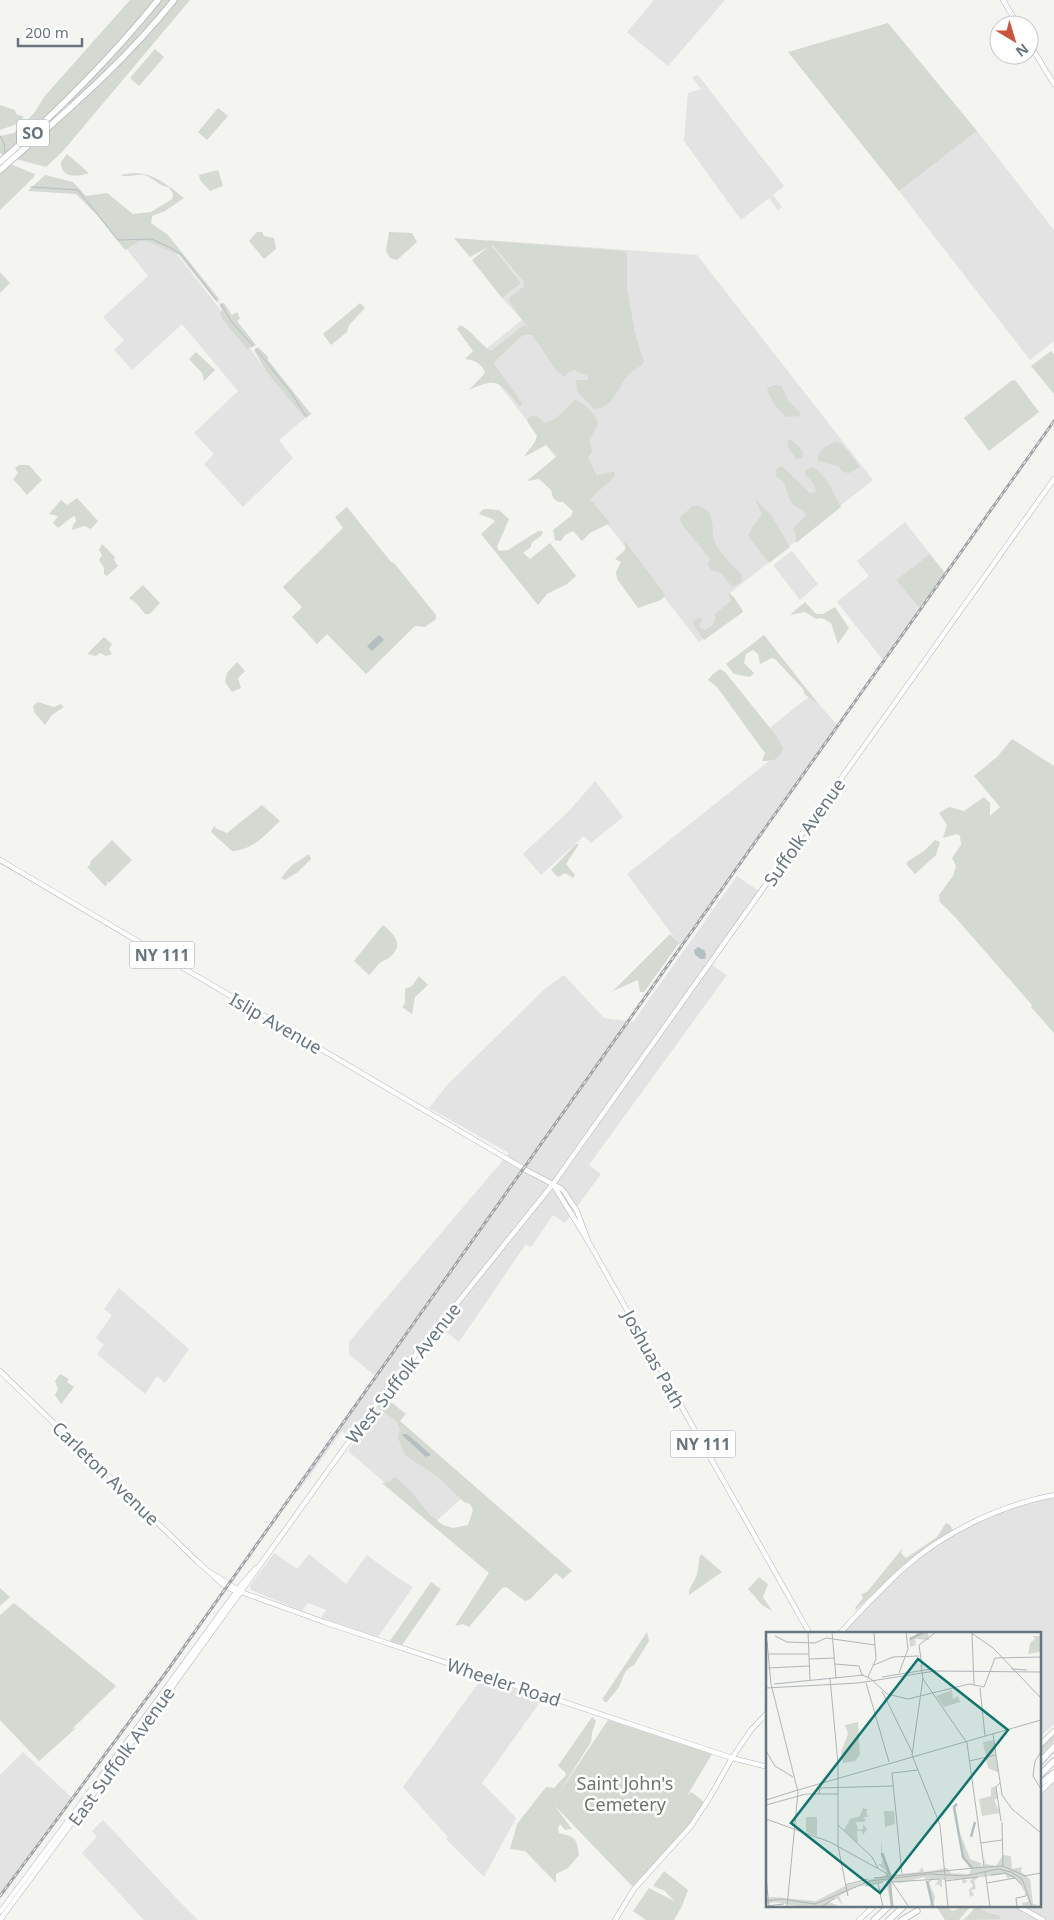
<svg xmlns="http://www.w3.org/2000/svg" width="1054" height="1920" viewBox="0 0 1054 1920" font-family="'Noto Sans',sans-serif">
<style>
.built{fill:#e2e3e2}
.green{fill:#d4d9d1}
.water{fill:#b4bfc2}
.lines{fill:none;stroke-linecap:round;stroke-linejoin:round}
.stream{stroke:#b4bfc2;stroke-width:1}
.major-casing{stroke:#b0b4b7;stroke-width:5.5}
.highway-casing{stroke:#b0b3b6;stroke-width:7}
.major{stroke:#fff;stroke-width:4.5}
.highway{stroke:#fff;stroke-width:5.5}
.rail-casing{stroke:#9ea4a8;stroke-width:3}
.rail{stroke:#fff;stroke-width:1;stroke-dasharray:4;stroke-linecap:butt}
.labels{text-anchor:middle;dominant-baseline:central;stroke-width:5;stroke-linejoin:round;paint-order:stroke}
.shield{fill:#fff;stroke:#959ea5;stroke-width:1}
.shield-label{font-size:16px;font-weight:bold;fill:#67757e}
.street-label{font-size:18px;fill:#67757e;stroke:#fff}
.park-label{font-size:18px;fill:#6a7665;stroke:#fff}
.inset-river{fill:none;stroke:#b4bfc2;stroke-width:2.5}
.inset-road{fill:none;stroke:#afb6b9;stroke-width:1}
.view{fill:#0f766e;fill-opacity:0.15;stroke:#0f766e;stroke-width:2.5}
.inset-edge{fill:none;stroke:#67757e;stroke-width:2.5}
</style>
<rect width="100%" height="100%" fill="#f4f4f1"/>
<!-- built -->
<g class="built">
<polygon points="654,0 725,0 668,66 627,32"/>
<polygon points="698,75 784,186 773,195 782,207 778,210 769,198 741,220 684,141 688,93 701,89 692,77"/>
<polygon points="977,131 1054,230 1054,341 1030,360 899,191"/>
<polygon points="153,224 234,327 264,368 305,418 279,440 293,458 243,507 204,464 214,454 194,433 238,391 182,324 132,370 114,350 124,340 103,317 148,276 125,247"/>
<polygon points="487,240 697,255 873,480 730,593 742,609 699,642 477,356 522,320 502,298 521,283"/>
<polygon points="905,522 930,554 896,580 919,609 883,660 837,602 869,576 857,561"/>
<polygon points="792,551 818,584 800,600 773,565"/>
<polygon points="811,695 837,725 680,945 627,874 783,750 767,730"/>
<polygon points="595,781 623,817 591,843 584,836 541,875 523,854 570,810"/>
<polygon points="737,876 763,894 712,965 727,975 589,1165 601,1174 565,1223 553,1215 531,1247 526,1244 459,1342 436,1324 376,1400 409,1429 464,1496 433,1524 348,1451 355,1441 342,1431 298,1492 294,1489 375,1376 349,1354 349,1342 509,1153 429,1108 448,1084 546,988 564,975 604,1018 633,1022"/>
<polygon points="119,1288 189,1349 165,1383 157,1376 145,1394 97,1354 104,1345 96,1338 112,1315 104,1309"/>
<polygon points="1054,1494 1054,1724 1040,1737 1040,1634 839,1634 902,1569 929,1549 985,1517"/>
<polygon points="274,1553 297,1569 309,1554 346,1584 367,1555 398,1578 413,1587 378,1637 321,1618 326,1610 308,1603 302,1611 251,1590 250,1586"/>
<polygon points="482,1678 543,1698 482,1783 516,1818 484,1877 446,1839 448,1837 403,1787"/>
<polygon points="23,1752 71,1797 0,1893 0,1775"/>
<polygon points="1054,1782 1054,1920 962,1920 979,1906 1040,1906 1040,1797"/>
<polygon points="103,1820 176,1898 198,1920 144,1920 82,1853 97,1837 92,1831"/>
</g>
<!-- green -->
<g class="green">
<polygon points="130,0 156,0 138,22 63,102 3,155 0,153 0,136 14,133 35,112 44,97"/>
<polygon points="161,0 172,0 138,41 69,106 68,103"/>
<polygon points="177,0 190,0 63,151 46,167 16,159 113,72"/>
<polygon points="888,23 977,131 899,191 788,52"/>
<polygon points="155,49 164,57 139,86 130,78"/>
<polygon points="0,105 15,110 16,114 24,117 17,124 0,130"/>
<polygon points="218,108 228,116 207,140 198,132"/>
<path d="M67 154 89 173C77 177 61 179 61 162Z"/>
<polygon points="10,164 35,174 34,177 0,210 0,173"/>
<polygon points="218,170 223,186 210,191 200,180 199,175"/>
<path d="M133 173C155 173 167 185 184 198L165 211 152 216 151 223 168 235 220 300H215L179 255 148 241H139L125 250 97 215 76 194 28 191 45 175 73 182 86 196 107 193 133 214 151 212 172 199 173 194 169 187C161 188 153 177 144 175 136 174 128 178 120 175Z"/>
<polygon points="257,232 262,232 264,236 274,238 276,249 264,259 249,241"/>
<polygon points="389,232 412,233 417,242 397,260 390,258 386,251"/>
<path d="M454 238 624 251 627 254V288L635 333 644 362C640 368 634 369 629 374 618 385 615 408 594 409L577 391 576 380H588V376L574 370 567 373 565 377 556 370 532 335H523L495 361 494 364 522 403 520 406C499 383 499 376 469 390L485 373C483 364 474 360 465 359L473 351 457 329 460 325C473 331 479 344 491 351L524 325 528 328 508 299 523 287 524 282 494 246 491 245 521 283 502 298 472 260 488 247 470 257Z"/>
<polygon points="0,272 10,283 0,293"/>
<polygon points="224,303 232,315 237,312 240,318 237,321 256,345 247,349 221,317 220,313 222,310 219,304"/>
<polygon points="360,303 365,308 349,325 347,332 331,345 323,334"/>
<polygon points="258,347 268,357 268,360 311,414 306,418 304,417 266,371 254,350"/>
<polygon points="1051,351 1054,354 1054,394 1031,366"/>
<polygon points="196,352 215,370 204,381 202,373 189,359"/>
<polygon points="1015,380 1039,412 989,451 964,418 1011,381"/>
<path d="M775 385 782 386 788 401 799 411 800 416 786 417C777 408 770 400 767 388Z"/>
<path d="M575 400C584 402 596 415 598 424L589 440 592 451 588 457 597 476 604 473 615 472V476L590 499 610 523 590 533 582 541 573 531 565 535 561 541 555 540 553 530 571 516 573 511 563 502H558L553 498 551 490 539 479 527 481 557 456 546 445 524 457C528 449 535 445 537 436L527 421 529 417C538 414 539 418 545 423L555 419Z"/>
<polygon points="790,439 800,448 803,453 802,458 796,459 789,449 787,442"/>
<path d="M835 442 841 443 860 467 849 473 843 472 838 466 818 461C818 449 825 447 835 442Z"/>
<polygon points="19,465 29,465 42,480 27,495 13,479 18,473 15,468"/>
<path d="M782 466 810 493 816 492 814 485 805 474 806 470 812 467C828 476 832 492 841 507L796 543V536L793 529 806 515 803 510C788 505 789 495 784 482L776 476V469Z"/>
<polygon points="77,498 98,521 91,529 84,526 72,530 73,525 76,521 75,516 72,517 58,528 53,523 58,516 49,514 61,500 67,505"/>
<polygon points="755,499 771,515 790,547 769,563 748,536 753,526 762,515"/>
<path d="M693 506C718 504 710 533 716 545 722 556 734 566 742 575L741 582 733 587 725 579 722 573C714 570 711 573 708 564L710 559 681 523 680 517Z"/>
<polygon points="347,507 391,562 394,563 436,615 436,619 425,627 415,626 366,674 327,634 317,644 292,617 302,607 283,587 343,528 335,517"/>
<path d="M486 509 499 510 509 519 497 547 499 551 508 550 538 531H542L543 532C541 538 535 539 531 544V547L523 553 530 559 550 543 576 576 567 584 547 594 538 605 481 534 495 521 490 518 479 514 482 510Z"/>
<polygon points="625,541 663,592 665,596 661,600 638,608 617,579 616,572 621,562 615,559 625,550"/>
<polygon points="102,544 115,557 114,560 118,566 107,576 104,574 104,568 99,560 102,555 99,550"/>
<polygon points="930,554 945,573 919,608 896,580"/>
<polygon points="143,585 160,603 150,614 145,614 137,604 129,598"/>
<path d="M728 593 734 597 743 612 704 640 693 624 694 620 700 618 703 619 700 623 699 628 705 630C713 626 716 623 715 614L731 601Z"/>
<polygon points="805,602 816,614 823,614 835,607 849,628 838,644 831,623 822,618 816,619 805,612 790,615"/>
<polygon points="764,635 817,702 805,695 803,689 775,659 772,658 760,664 758,654 753,650 746,654 744,663 754,673 750,677 734,674 726,664"/>
<polygon points="104,637 112,644 109,649 112,654 106,656 100,653 96,656 87,654"/>
<polygon points="237,662 245,671 238,678 241,688 232,692 225,682 227,673"/>
<path d="M720 669 725 672 778 738 783 749C779 760 773 761 762 761L765 753 717 687 708 680 713 674Z"/>
<polygon points="38,702 54,707 61,704 64,707 52,715 45,725 34,712 33,706"/>
<polygon points="1012,739 1054,766 1054,1033 1031,1007 1032,1005 955,917 940,902 939,895 953,876 956,866 952,858 961,845 960,836 957,834 943,838 947,825 939,813 949,807 964,811 984,797 990,803 990,816 1000,807 974,776 997,757"/>
<path d="M262 805 280 821C265 835 253 850 232 851L211 832 214 826 217 829 227 833Z"/>
<polygon points="112,840 132,860 109,883 107,881 107,885 105,886 87,867 91,864 90,862"/>
<polygon points="935,840 940,842 936,855 915,874 907,865 907,862 924,851"/>
<polygon points="576,844 579,844 566,864 575,875 573,878 565,873 558,877 551,870"/>
<polygon points="309,854 311,859 298,872 285,880 281,878 291,866"/>
<path d="M383 925C394 934 405 945 390 957 387 960 383 960 380 963 376 966 373 972 369 975L354 961Z"/>
<polygon points="670,934 679,943 644,992 640,992 638,980 613,991"/>
<polygon points="419,976 428,985 415,997 412,1014 402,1007 405,1003 405,989 412,986"/>
<polygon points="60,1374 69,1379 67,1382 74,1387 61,1404 55,1395 58,1389 55,1381"/>
<polygon points="387,1399 406,1414 400,1421 572,1571 563,1579 556,1573 530,1599 525,1601 506,1587 502,1588 469,1627 463,1624 455,1626 489,1573 382,1483 389,1482 395,1477 409,1489 430,1515 443,1525 453,1528 468,1525 473,1510 470,1504 464,1502 439,1478 405,1455 398,1438 400,1429 396,1421 379,1408 380,1404"/>
<polygon points="946,1523 950,1525 953,1530 930,1544 912,1558 856,1610 855,1608 863,1598 861,1594 867,1592 902,1549 901,1553 906,1558 937,1537"/>
<path d="M701 1554 722 1572 689 1595C688 1589 693 1584 696 1577 700 1569 697 1561 701 1554Z"/>
<polygon points="759,1577 768,1584 763,1597 772,1611 762,1605 748,1589"/>
<polygon points="431,1582 441,1589 402,1645 390,1641"/>
<polygon points="0,1588 10,1597 0,1606"/>
<polygon points="14,1603 116,1686 72,1729 76,1728 84,1721 39,1761 0,1720 0,1615"/>
<path d="M647 1632 649 1641 634 1665C623 1670 624 1676 620 1685 617 1691 611 1696 607 1702H604L603 1698Z"/>
<path d="M592 1717 596 1721 592 1733 591 1742 555 1799 608 1720 712 1754 687 1796 691 1792 701 1799 704 1804 689 1825 633 1887 554 1805 572 1829 565 1830 560 1824 558 1828 559 1833C575 1837 577 1838 579 1855L568 1868 556 1874V1883L525 1851 510 1849 517 1824 546 1787 554 1788 566 1775 565 1772 558 1766Z"/>
<polygon points="1054,1733 1054,1741 1040,1756 1040,1748"/>
<polygon points="664,1871 688,1890 682,1906 674,1920 646,1920 633,1911 649,1888 674,1901 665,1891 653,1886"/>
<polygon points="936,1906 947,1906 952,1911 958,1909 960,1906 971,1906 959,1920 945,1920"/>
<polygon points="976,1906 988,1913 1000,1916 1001,1919 965,1920"/>
</g>
<!-- water -->
<g class="water">
<polygon points="379,635 384,640 372,651 367,646"/>
<polygon points="698,947 704,950 706,954 705,959 701,959 695,955 694,950"/>
<polygon points="403,1434 407,1434 431,1455 426,1457 402,1435"/>
</g>
<g class="lines">
<!-- stream -->
<g class="stream">
<polyline points="0,136 4,143 5,154"/>
<polyline points="31,187 78,190 118,240 152,239 171,248 181,254 218,302"/>
<polyline points="221,304 231,321 253,346"/>
<polyline points="256,349 292,394 306,416"/>
</g>
<!-- major casing -->
<g class="major-casing">
<g id="major">
<polyline points="1003,0 1018,25"/>
<polyline points="1029,43 1054,84"/>
<polyline points="0,860 526,1170 562,1189 565,1193 577,1211 588,1241"/>
<polyline points="554,1186 588,1241 810,1634"/>
<polyline points="0,1371 198,1562 208,1571 238,1590"/>
<path d="M212 1574C220 1583 228 1590 241 1592L324 1622 732 1758 768 1767"/>
<path d="M839 1634C860 1612 881 1588 904 1568 945 1532 1000 1505 1054 1495"/>
<polyline points="1040,1745 1054,1731"/>
<polyline points="1040,1792 1054,1778"/>
<polyline points="1018,1906 1043,1920"/>
<polyline points="0,1912 129,1739 241,1585 256,1568"/>
<polyline points="0,1920 157,1708 376,1404 553,1184 1054,479"/>
<polyline points="615,1920 634,1889 691,1826 710,1797 732,1758 751,1730 768,1712"/>
<polyline points="859,1920 874,1906"/>
</g>
</g>
<!-- highway casing -->
<g class="highway-casing">
<g id="highway">
<path d="M0 162C57 112 110 59 158 0"/>
<path d="M0 170C61 116 123 64 174 0"/>
<polyline points="1040,1762 1054,1747"/>
<polyline points="1040,1775 1054,1761"/>
<polyline points="1040,1784 1054,1773"/>
<polyline points="874,1920 889,1906"/>
<polyline points="889,1920 904,1906"/>
<polyline points="902,1920 917,1911"/>
</g>
</g>
<!-- major -->
<use href="#major" class="major"/>
<!-- highway -->
<use href="#highway" class="highway"/>
<!-- rail casing -->
<g class="rail-casing">
<polyline id="rail" points="0,1896 167,1671 1054,421"/>
</g>
<!-- rail -->
<use href="#rail" class="rail"/>
</g>
<g class="labels">
<!-- shield labels -->
<g class="shield">
<rect x="17" y="119.5" width="32" height="27" rx="4"/>
<rect x="129.5" y="941.5" width="65" height="27" rx="4"/>
<rect x="670.5" y="1430.5" width="65" height="27" rx="4"/>
</g>
<g class="shield-label">
<text x="33" y="133">SO</text>
<text x="162" y="955">NY 111</text>
<text x="703" y="1444">NY 111</text>
</g>
<!-- street labels -->
<g class="street-label">
<text transform="translate(804 832) rotate(-55)">Suffolk Avenue</text>
<text transform="translate(276 1023) rotate(30)">Islip Avenue</text>
<text transform="translate(654 1359) rotate(61)">Joshuas Path</text>
<text transform="translate(403 1373) rotate(-52)">West Suffolk Avenue</text>
<text transform="translate(106 1473) rotate(44)">Carleton Avenue</text>
<text transform="translate(504 1682) rotate(18)">Wheeler Road</text>
<text transform="translate(121 1756) rotate(-54)">East Suffolk Avenue</text>
</g>
<!-- park labels -->
<g class="park-label">
<text x="625" y="1783">Saint John's<tspan x="625" dy="21">Cemetery</tspan></text>
</g>
</g>
<!-- overview -->
<g transform="translate(766 1632)">
<rect width="275" height="275" fill="#f4f4f1"/>
<path d="M151 0H162L163 8 149 7 150 13 144 15 143 6 150 4ZM267 4H275L274 20 262 22 264 11 269 7ZM186 58 187 67 192 64 194 70 178 75 170 64ZM92 90 94 122 89 129 77 131 75 120 82 102 79 93ZM228 108 233 141 222 136 217 110ZM230 154 232 166 228 168 234 181 216 184 213 167 225 164V156ZM97 176 103 178 100 179 102 185H97L100 187 98 190H90L92 198 97 197V192L101 197 97 203 96 199H91L92 211 78 198 84 187 94 184ZM118 179H128L129 192 119 195ZM40 185H51V204L40 200ZM195 203 204 227 217 232 213 234 219 233 218 224 220 232 230 234 237 223 245 224 246 237 256 235 255 240 264 247 267 272 275 274H257L256 271 262 270 261 264 252 248 244 245 242 247 239 242 209 246 212 247 208 248 210 257 205 258 208 263 204 265 203 258 207 254 204 249 207 246 197 247 202 249 197 252 196 247 176 248V256L172 252 168 255 173 247 166 248 163 251 169 265 167 275H163L166 268 161 255 163 246 160 248 158 245 135 251 127 250 124 254 128 275H125L120 249 89 255 73 264 77 274 71 266 63 270 71 273 64 275H36L9 270 0 272V266L8 265 50 269 79 254 119 244 120 239 112 232H116L115 218 116 205V227L125 243 153 240 156 235 158 240 181 236 185 241 203 242 206 235 197 225Z" fill="#d4d9d1"/>
<path class="inset-river" d="M144 7 158 0M191 172 188 175 197 225 206 236M205 205 209 190M116 221 124 243M161 249 167 275M124 250 126 275"/>
<path class="inset-road" d="M42 0 44 48M66 0 70 46M204 0 227 16 275 66M206 1 208 53M9 4 21 10 49 11 60 6 109 13M1 9 5 52M2 22H43M43 27 69 26M69 32 93 34 96 43M108 33 127 25 153 24M155 33 157 47 201 111 218 234M156 34 153 13 170 0M2 36 43 34M245 37 261 38M133 41 142 17 140 0M96 43 104 46 121 62 142 67 203 52 218 55 229 26 275 25M102 45 110 27 108 0M116 45 165 37M64 46 72 132V214L82 264M100 51 123 130M5 52 32 160 21 275M8 52 98 43M0 56 92 51 169 39 275 40M214 56 219 104M116 59 146 120M227 102 236 163 246 177 275 201M0 119 9 134 27 145M275 120 269 129 267 144 275 157M146 123 174 193 179 244M146 123 157 46M203 129 230 123M234 151 230 155 235 189M32 158 275 88M53 162 54 156 127 154M0 168 32 158M0 173 40 162H72M0 187 64 210 120 241 143 275M236 190 237 234 259 244M72 193 106 225 112 236M215 211 236 208M208 236 237 234M219 239 224 275M136 242 126 141 152 138M225 243 239 241 248 245 256 253M0 244 3 275M258 244 275 241M179 245 182 275M108 246 208 236M179 249 212 245M126 250 174 247M112 251 117 275M221 251 249 246M79 253 102 247M99 254 117 250M0 269 16 267 49 272 104 249 163 242 199 244 232 237 245 240 256 247 266 275M0 274 18 272M55 275 69 266M251 275 250 266 260 264V261"/>
<path class="view" d="M152 27 242 98 114 261 25 191Z"/>
<rect width="275" height="275" class="inset-edge"/>
</g>
<!-- north arrow -->
<g transform="translate(1014 40) rotate(142)"><circle r="24" fill="#ffffff" stroke="#c2c8cb"/>
<path d="M0-4L9 19L0 12L-9 19Z" fill="#cb553b"/>
<text y="-8" font-size="14" font-weight="bold" text-anchor="middle" fill="#67757e">N</text>
</g>
<!-- scale -->
<path d="M18 38v8h64v-8" fill="none" stroke="#67757e" stroke-width="2.5"/>
<text x="25" y="38" font-size="15" fill="#67757e" stroke="#ffffff" stroke-width="4" paint-order="stroke">200 m</text>
</svg>
